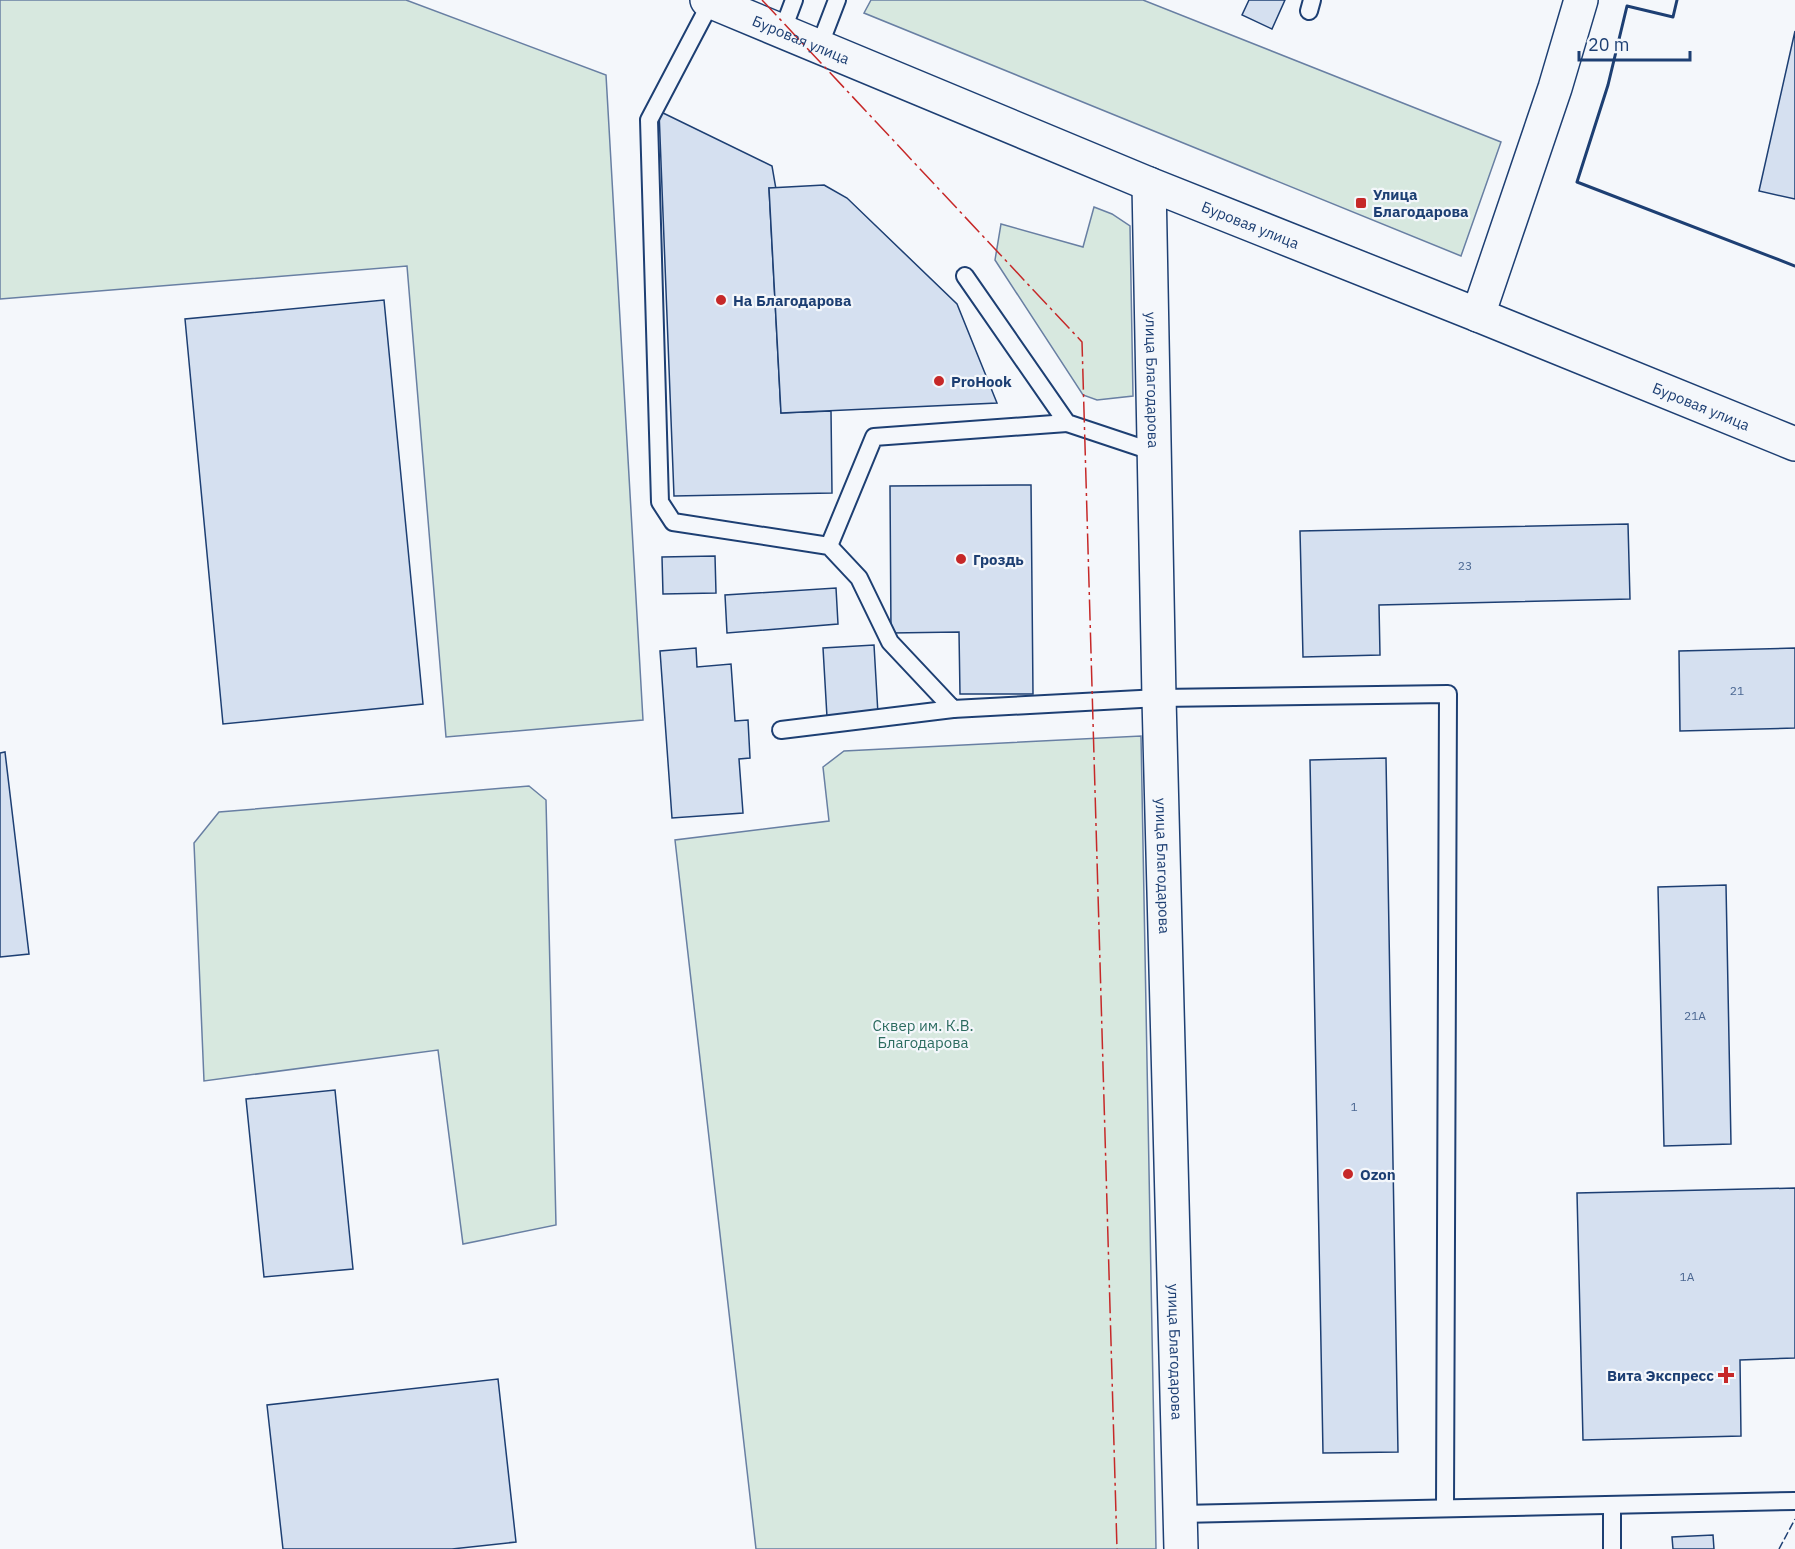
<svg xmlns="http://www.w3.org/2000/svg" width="1795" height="1549" viewBox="0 0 1795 1549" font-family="'IBM Plex Sans',sans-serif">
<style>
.green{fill:#d7e8df;stroke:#687fa3;stroke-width:1.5}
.building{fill:#d5e0f0;stroke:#1d3f73;stroke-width:1.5}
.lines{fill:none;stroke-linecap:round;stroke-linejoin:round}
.service-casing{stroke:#1d3f73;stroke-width:20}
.minor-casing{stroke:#1d3f73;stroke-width:36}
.secondary-casing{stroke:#1d3f73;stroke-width:36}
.service{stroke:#f4f7fb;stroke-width:16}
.minor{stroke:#f4f7fb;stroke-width:33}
.secondary{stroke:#f4f7fb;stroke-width:33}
.fence{stroke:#1d3f73;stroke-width:1.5;stroke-dasharray:8 3;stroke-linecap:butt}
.wall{stroke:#1d3f73;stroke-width:3}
.power{stroke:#c62828;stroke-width:1.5;stroke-dasharray:21 4.5 3 4.5;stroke-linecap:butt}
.poi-dot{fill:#c62828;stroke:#f4f7fb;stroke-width:2}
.labels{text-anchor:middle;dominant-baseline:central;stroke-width:4.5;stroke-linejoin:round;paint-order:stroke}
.number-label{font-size:12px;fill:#4b6792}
.street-label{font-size:15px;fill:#1d3f73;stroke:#f4f7fb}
.poi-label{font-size:15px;font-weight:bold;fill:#1d3f73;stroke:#f4f7fb;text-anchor:start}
.park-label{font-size:15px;fill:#2c6c60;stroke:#f4f7fb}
</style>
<rect width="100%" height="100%" fill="#f4f7fb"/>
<!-- green -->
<g class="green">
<polygon points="0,0 406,0 606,75 643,720 446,737 407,266 0,299"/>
<polygon points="871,0 1143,0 1501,142 1461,256 864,13"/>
<polygon points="1094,207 1112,214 1130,226 1133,396 1097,400 1083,395 995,260 1001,224 1083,247"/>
<polygon points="1141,736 1156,1549 756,1549 675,840 829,821 823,767 844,751"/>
<polygon points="529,786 546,800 556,1225 463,1244 438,1050 204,1081 194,843 219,812"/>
</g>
<!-- building -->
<g class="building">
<polygon points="1249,0 1285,0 1272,29 1242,15"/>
<polygon points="1795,31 1795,199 1759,191"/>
<polygon points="659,111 772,166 776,189 769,188 781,413 831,411 832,493 674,496"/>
<polygon points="824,185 847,198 957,304 997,403 781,413 769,188"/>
<polygon points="384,300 423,704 223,724 185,319"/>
<polygon points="1031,485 1033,694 960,694 959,632 891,633 890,486"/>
<polygon points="1628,524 1630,599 1379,605 1380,655 1303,657 1300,531"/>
<polygon points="715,556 716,593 663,594 662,557"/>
<polygon points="836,588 838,624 727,633 725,595"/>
<polygon points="874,645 878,714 827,717 823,648"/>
<polygon points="696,648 697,667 731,664 735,721 748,720 750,758 739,759 743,813 672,818 660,651"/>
<polygon points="1795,648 1795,728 1680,731 1679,651"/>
<polygon points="5,752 29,954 0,957 0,753"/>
<polygon points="1386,758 1398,1452 1323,1453 1310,760"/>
<polygon points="1726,885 1731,1144 1664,1146 1658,887"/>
<polygon points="335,1090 353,1269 264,1277 246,1099"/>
<polygon points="1795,1188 1795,1358 1740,1360 1741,1436 1583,1440 1577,1193"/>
<polygon points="498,1379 516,1542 452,1549 283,1549 267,1405"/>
<polygon points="1713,1535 1714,1549 1673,1549 1672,1537"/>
</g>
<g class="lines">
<!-- service casing -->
<g class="service-casing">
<g id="service">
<polyline points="711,2 649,120 660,502 673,522 829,546 859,578 890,642 953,709 1159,698 1448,694 1445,1508"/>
<polyline points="1309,11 1312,0"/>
<polyline points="782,32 794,0"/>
<polyline points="819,47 837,0"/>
<polyline points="965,276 1067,423 1154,452"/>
<polyline points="829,546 874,437 1067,423"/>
<polyline points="781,730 953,709"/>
<polyline points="1612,1505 1612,1549"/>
<polyline points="1180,1514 1795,1501"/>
</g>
</g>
<!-- minor casing -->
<g class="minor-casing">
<g id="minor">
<path id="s1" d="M1149 184 1159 698 1181 1549"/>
<polyline points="1478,315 1555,88 1581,0"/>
</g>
</g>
<!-- secondary casing -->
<g class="secondary-casing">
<g id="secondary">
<path id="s2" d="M707 0 1149 184 1478 315 1795 444"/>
</g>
</g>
<!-- service -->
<use href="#service" class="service"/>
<!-- minor -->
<use href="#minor" class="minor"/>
<!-- secondary -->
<use href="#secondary" class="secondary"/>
<!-- fence -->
<polyline class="fence" points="1779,1549 1795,1519"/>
<!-- wall -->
<polyline class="wall" points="1677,0 1673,17 1627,6 1608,85 1577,182 1795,266"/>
<!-- power -->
<polyline class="power" points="762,0 1082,342 1117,1549"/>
</g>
<!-- markers -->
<g class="poi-dot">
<rect x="1355" y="197" width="12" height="12" rx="3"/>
<circle cx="721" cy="300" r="6"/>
<circle cx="939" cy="381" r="6"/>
<circle cx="961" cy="559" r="6"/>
<circle cx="1348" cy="1174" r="6"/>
<path d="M1723 1366h6v6h6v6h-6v6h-6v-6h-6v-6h6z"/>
</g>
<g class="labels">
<!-- number labels -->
<g class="number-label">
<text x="1465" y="565">23</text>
<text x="1737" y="690">21</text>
<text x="1695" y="1015">21А</text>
<text x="1354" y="1106">1</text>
<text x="1687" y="1276">1А</text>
</g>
<!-- street labels -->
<g class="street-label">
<text stroke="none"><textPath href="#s2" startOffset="102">Буровая улица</textPath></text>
<text stroke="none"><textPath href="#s2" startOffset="588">Буровая улица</textPath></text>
<text stroke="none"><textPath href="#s1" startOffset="196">улица Благодарова</textPath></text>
<text stroke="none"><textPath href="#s2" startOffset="1074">Буровая улица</textPath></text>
<text stroke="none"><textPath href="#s1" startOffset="682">улица Благодарова</textPath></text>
<text stroke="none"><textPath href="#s1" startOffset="1168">улица Благодарова</textPath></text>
</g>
<!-- poi labels -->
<g class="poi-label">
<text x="1373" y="194">Улица<tspan x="1373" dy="17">Благодарова</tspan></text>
<text x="733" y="300">На Благодарова</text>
<text x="951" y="381">ProHook</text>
<text x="973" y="559">Гроздь</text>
<text x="1360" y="1174">Ozon</text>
<text x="1714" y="1375" text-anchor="end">Вита Экспресс</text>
</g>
<!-- park labels -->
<g class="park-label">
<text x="923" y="1025">Сквер им. К.В.<tspan x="923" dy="17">Благодарова</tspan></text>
</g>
</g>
<!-- scale -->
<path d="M1579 51v9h111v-9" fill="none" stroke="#1d3f73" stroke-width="3"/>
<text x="1588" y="51" font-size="18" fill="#1d3f73" stroke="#f4f7fb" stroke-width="4.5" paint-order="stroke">20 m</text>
</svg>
